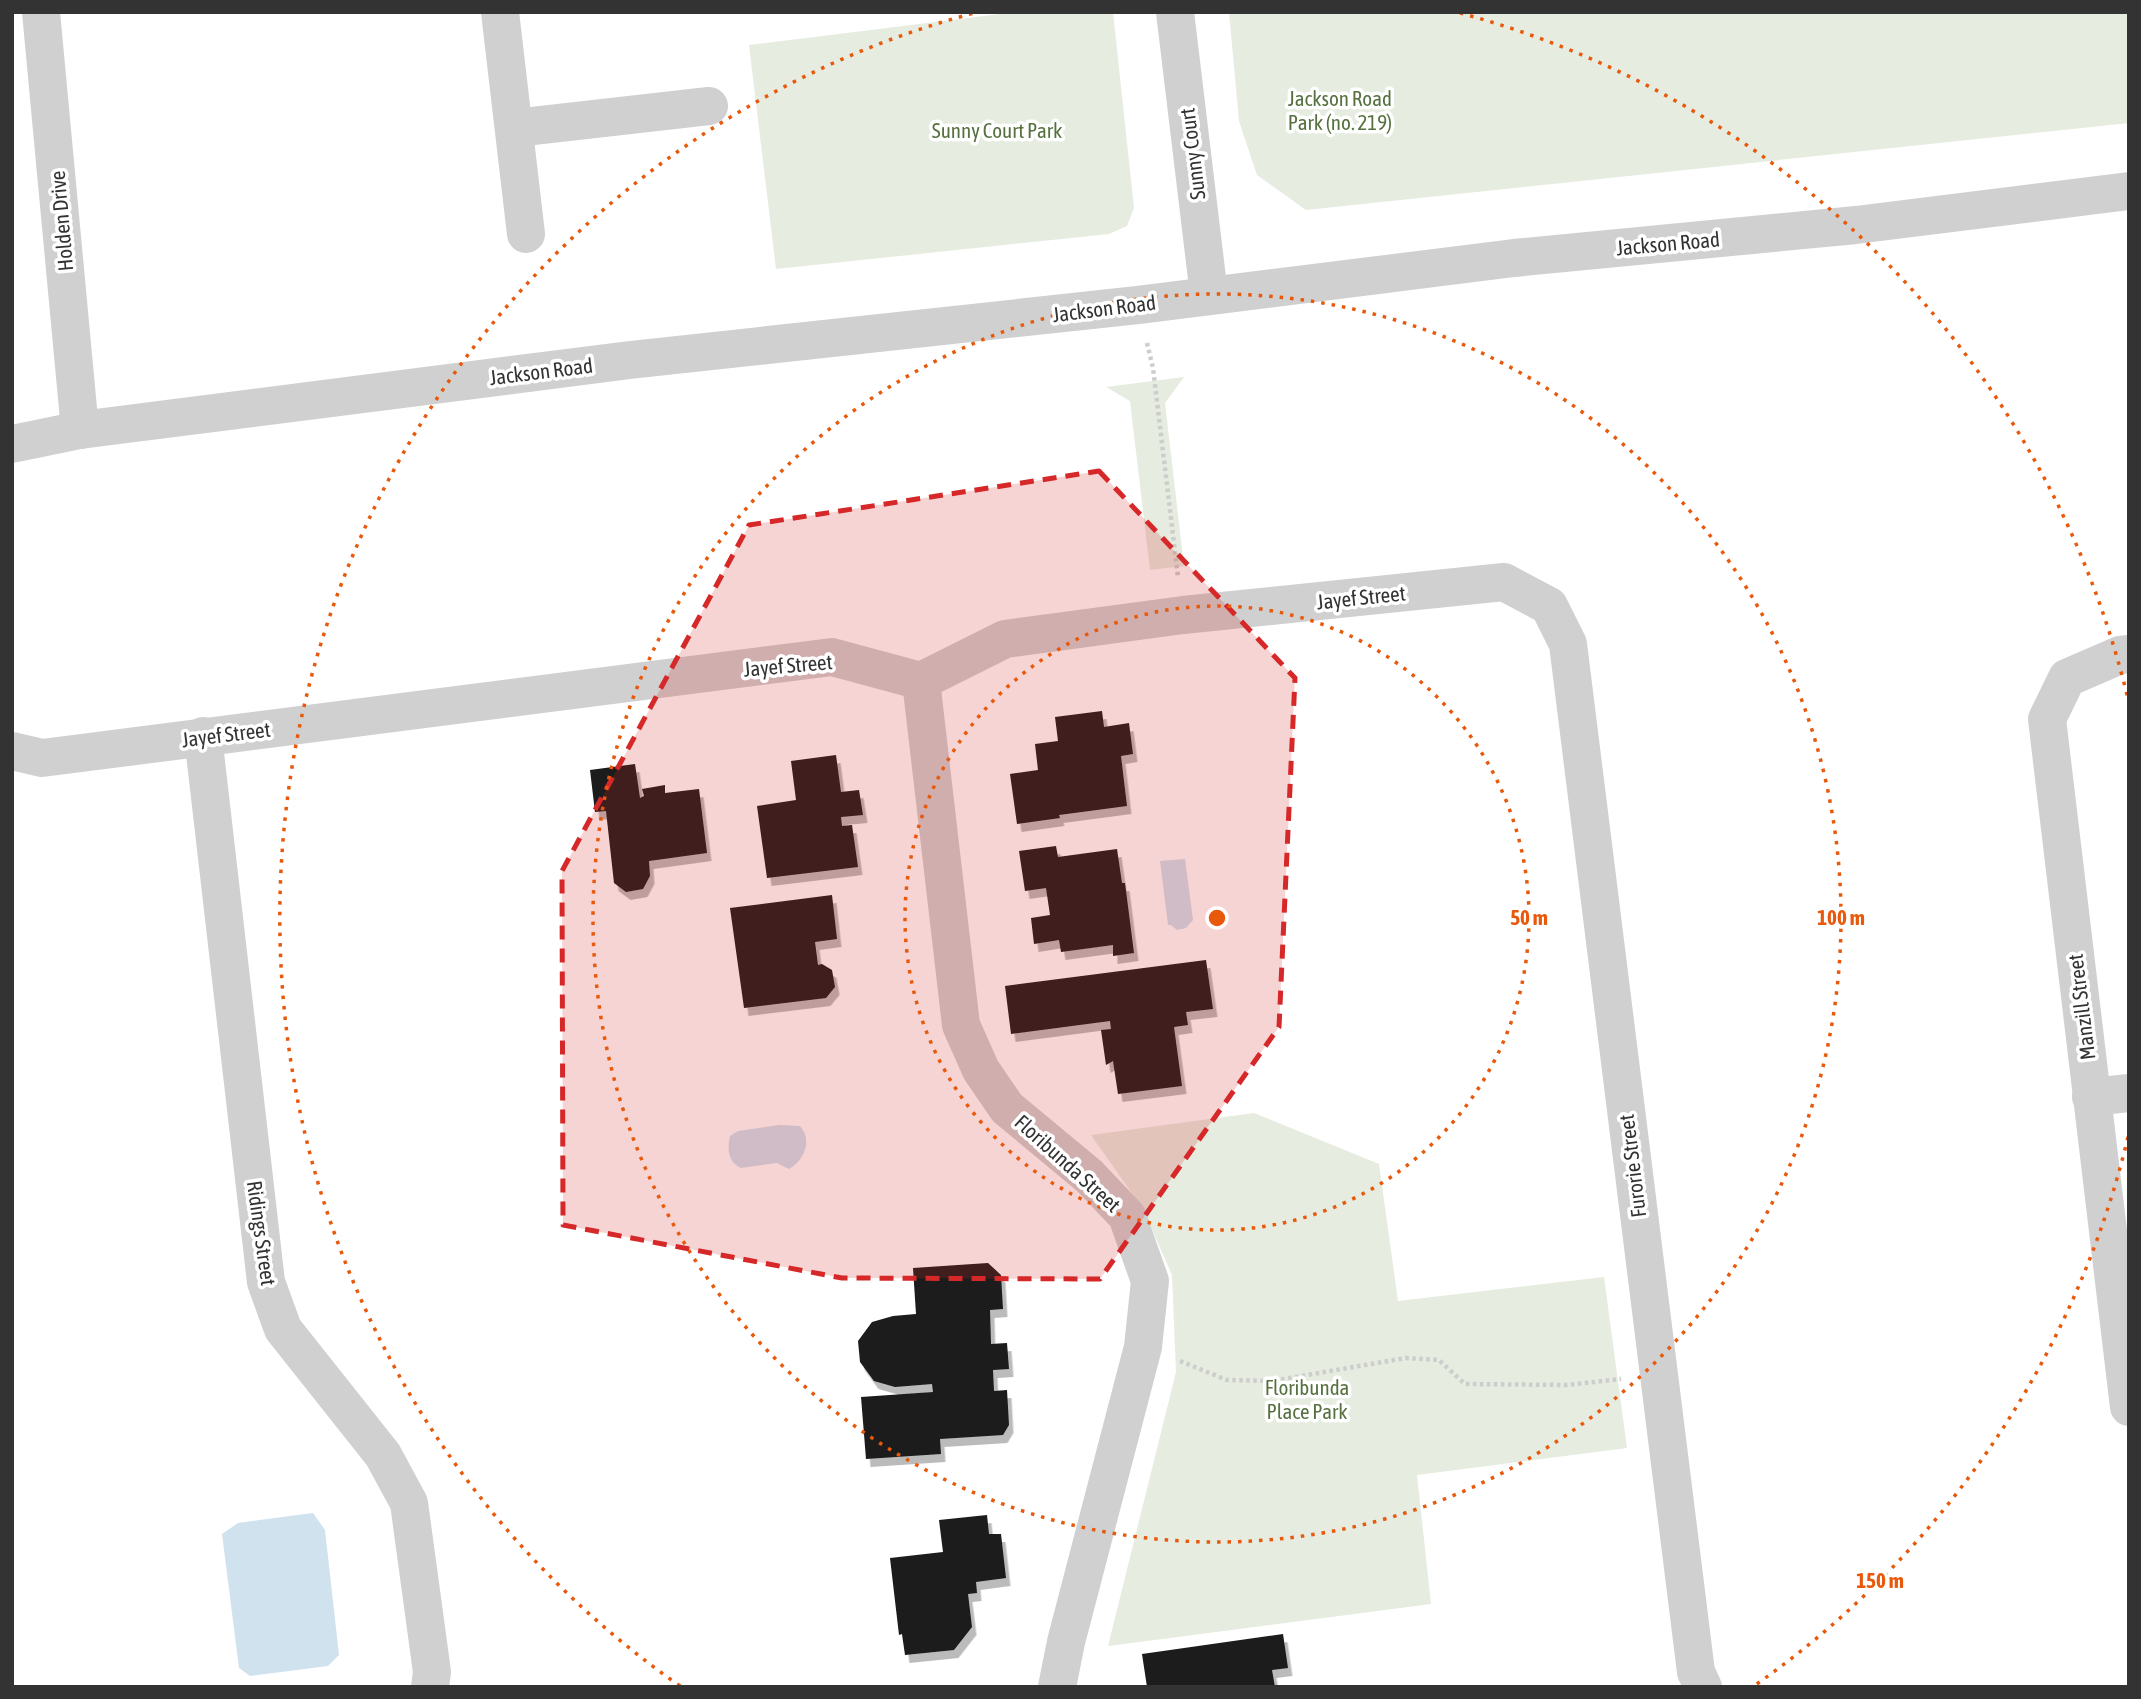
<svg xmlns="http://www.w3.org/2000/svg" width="2141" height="1699" viewBox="0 0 2141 1699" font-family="'Asap Condensed',sans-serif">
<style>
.green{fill:#e6ecdf}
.water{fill:#cfe2ee}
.building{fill:#1a1a1a;filter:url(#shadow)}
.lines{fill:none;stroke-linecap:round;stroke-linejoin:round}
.path{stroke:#cdcdcd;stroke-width:4.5;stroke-dasharray:3.5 3.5;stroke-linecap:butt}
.minor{stroke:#d0d0d0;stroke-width:38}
.marked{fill:#d62828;fill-opacity:0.2;stroke:#d62828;stroke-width:5;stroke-dasharray:14 9;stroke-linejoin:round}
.ring{fill:none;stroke:#e8590c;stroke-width:3.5;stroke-dasharray:3.5 7}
.labels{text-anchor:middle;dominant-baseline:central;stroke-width:7;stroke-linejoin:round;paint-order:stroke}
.park-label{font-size:21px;fill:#56703f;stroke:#fff}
.street-label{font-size:21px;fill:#333;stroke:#fff}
.centre{fill:#e8590c;stroke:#fff;stroke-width:3.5}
.ring-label{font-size:21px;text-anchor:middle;font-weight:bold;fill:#e8590c;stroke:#fff;stroke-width:7;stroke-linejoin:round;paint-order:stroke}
</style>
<defs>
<filter id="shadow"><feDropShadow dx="4.5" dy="8" stdDeviation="0" flood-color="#0004"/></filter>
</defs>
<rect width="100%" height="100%" fill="#fff"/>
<!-- green -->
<g class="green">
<polygon points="1016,12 1113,12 1134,208 1127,226 1109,234 776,269 749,45"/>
<polygon points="1229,12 2129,12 2129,123 1306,210 1257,175 1239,121"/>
<polygon points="1184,377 1165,403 1184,566 1150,570 1130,401 1106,387"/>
<polygon points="1254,1113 1379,1164 1398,1301 1604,1277 1627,1448 1417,1475 1431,1604 1108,1646 1176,1372 1172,1275 1143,1209 1091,1135"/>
</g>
<!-- water -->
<g class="water">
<polygon points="1185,859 1193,920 1186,928 1177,930 1171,925 1168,925 1160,861"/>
<path d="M779 1125 800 1126C813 1140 804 1161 789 1169L777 1163 741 1168C728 1162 727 1149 730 1136L738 1131Z"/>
<polygon points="313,1513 325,1530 339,1655 328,1666 250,1676 239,1668 222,1534 238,1523"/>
</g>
<!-- building -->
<g class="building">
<polygon points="1102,711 1104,727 1129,723 1133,754 1121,756 1127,806 1059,815 1060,818 1017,824 1010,774 1038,770 1035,744 1058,741 1055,717"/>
<polygon points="836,755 841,792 859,790 863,815 841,817 842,826 852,825 858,867 767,878 757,806 796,800 791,761"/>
<polygon points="635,764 640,798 644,796 642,789 665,785 665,793 699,789 707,853 649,861 650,876 643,889 626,892 614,883 606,811 595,812 590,770"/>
<polygon points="1056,846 1058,857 1117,849 1122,883 1125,883 1134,953 1113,956 1113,945 1061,952 1059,940 1034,944 1031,918 1050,915 1046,888 1025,891 1019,851"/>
<polygon points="832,895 837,939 815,942 818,965 822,964 832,970 835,987 826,998 744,1008 730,908"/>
<polygon points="1206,960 1213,1009 1186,1012 1188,1025 1174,1027 1182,1086 1118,1094 1113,1061 1106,1065 1101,1030 1111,1029 1110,1021 1011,1034 1005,986"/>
<polygon points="988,1263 1001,1275 1003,1309 990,1310 991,1344 1007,1343 1009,1369 993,1370 994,1391 1007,1390 1009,1425 1003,1435 940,1439 941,1454 866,1459 861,1397 933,1392 932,1384 895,1387 874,1381 860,1362 858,1341 872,1322 893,1316 916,1314 913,1268"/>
<polygon points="987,1515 989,1534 1001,1534 1006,1578 976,1582 977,1593 968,1594 972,1627 954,1650 905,1655 902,1634 899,1635 890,1558 943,1552 939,1520"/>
<polygon points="1283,1634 1288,1668 1272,1670 1275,1687 1147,1687 1142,1654"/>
</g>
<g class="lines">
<!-- path -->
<g class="path">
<polyline points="1147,343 1153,368 1178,577"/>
<polyline points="1180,1361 1227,1380 1272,1381 1406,1358 1439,1360 1465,1384 1567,1385 1621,1379"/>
</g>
<!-- minor -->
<g class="minor">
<polyline points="41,12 80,430"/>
<polyline points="500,12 526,234"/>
<polyline points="1175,12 1209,295"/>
<polyline points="515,128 709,106"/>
<polyline points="12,444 80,430 630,360 1138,305 1514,258 1856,225 2129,191"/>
<polyline points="2129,654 2120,655 2067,678 2047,719 2129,1407"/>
<polyline points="921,681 961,1025 981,1070 1007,1108 1089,1176 1127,1216 1150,1281 1143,1347 1066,1642 1057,1687"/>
<polyline points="203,736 266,1282 283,1329 383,1455 409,1503 432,1672 430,1687"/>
<polyline points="12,751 42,758 832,657 921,681 1005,639 1183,615 1504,582 1549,606 1568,644 1696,1672 1703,1687"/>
<polyline points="2091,1097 2129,1093"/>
</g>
</g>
<!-- marked area -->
<path class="marked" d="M1099 471 1295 678 1279 1027 1100 1279 842 1278 563 1225 562 871 749 525Z"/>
<!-- distance rings -->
<g class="ring">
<circle cx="1217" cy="918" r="312"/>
<circle cx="1217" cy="918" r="624"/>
<path d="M2128 1137A937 937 0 0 1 1754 1686M680 1686A937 937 0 0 1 974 13M1460 13A937 937 0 0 1 2128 699"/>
</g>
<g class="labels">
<!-- park labels -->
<g class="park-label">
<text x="1340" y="98">Jackson Road<tspan x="1340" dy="24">Park (no. 219)</tspan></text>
<text x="997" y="130">Sunny Court Park</text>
<text x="1307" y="1387">Floribunda<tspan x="1307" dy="24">Place Park</tspan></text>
</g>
<!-- street labels -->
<g class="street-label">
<text transform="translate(1192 154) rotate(-97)">Sunny Court</text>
<text transform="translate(61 221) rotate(-95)">Holden Drive</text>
<text transform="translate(1668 243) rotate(-5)">Jackson Road</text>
<text transform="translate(1104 308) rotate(-7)">Jackson Road</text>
<text transform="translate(541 371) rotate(-7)">Jackson Road</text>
<text transform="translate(1361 597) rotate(-6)">Jayef Street</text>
<text transform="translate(788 665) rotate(-5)">Jayef Street</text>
<text transform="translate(226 734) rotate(-7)">Jayef Street</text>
<text transform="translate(2081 1007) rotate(-97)">Manzill Street</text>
<text transform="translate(1068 1163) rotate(42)">Floribunda Street</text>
<text transform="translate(1632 1166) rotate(-97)">Furorie Street</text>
<text transform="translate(262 1233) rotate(82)">Ridings Street</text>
</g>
</g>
<circle cx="1217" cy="918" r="10" class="centre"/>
<g class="ring-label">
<text x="1529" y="925">50 m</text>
<text x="1841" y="925">100 m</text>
<text x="1880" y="1588">150 m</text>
</g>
<!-- border -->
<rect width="2141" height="1699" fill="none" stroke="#333333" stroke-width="28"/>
</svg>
